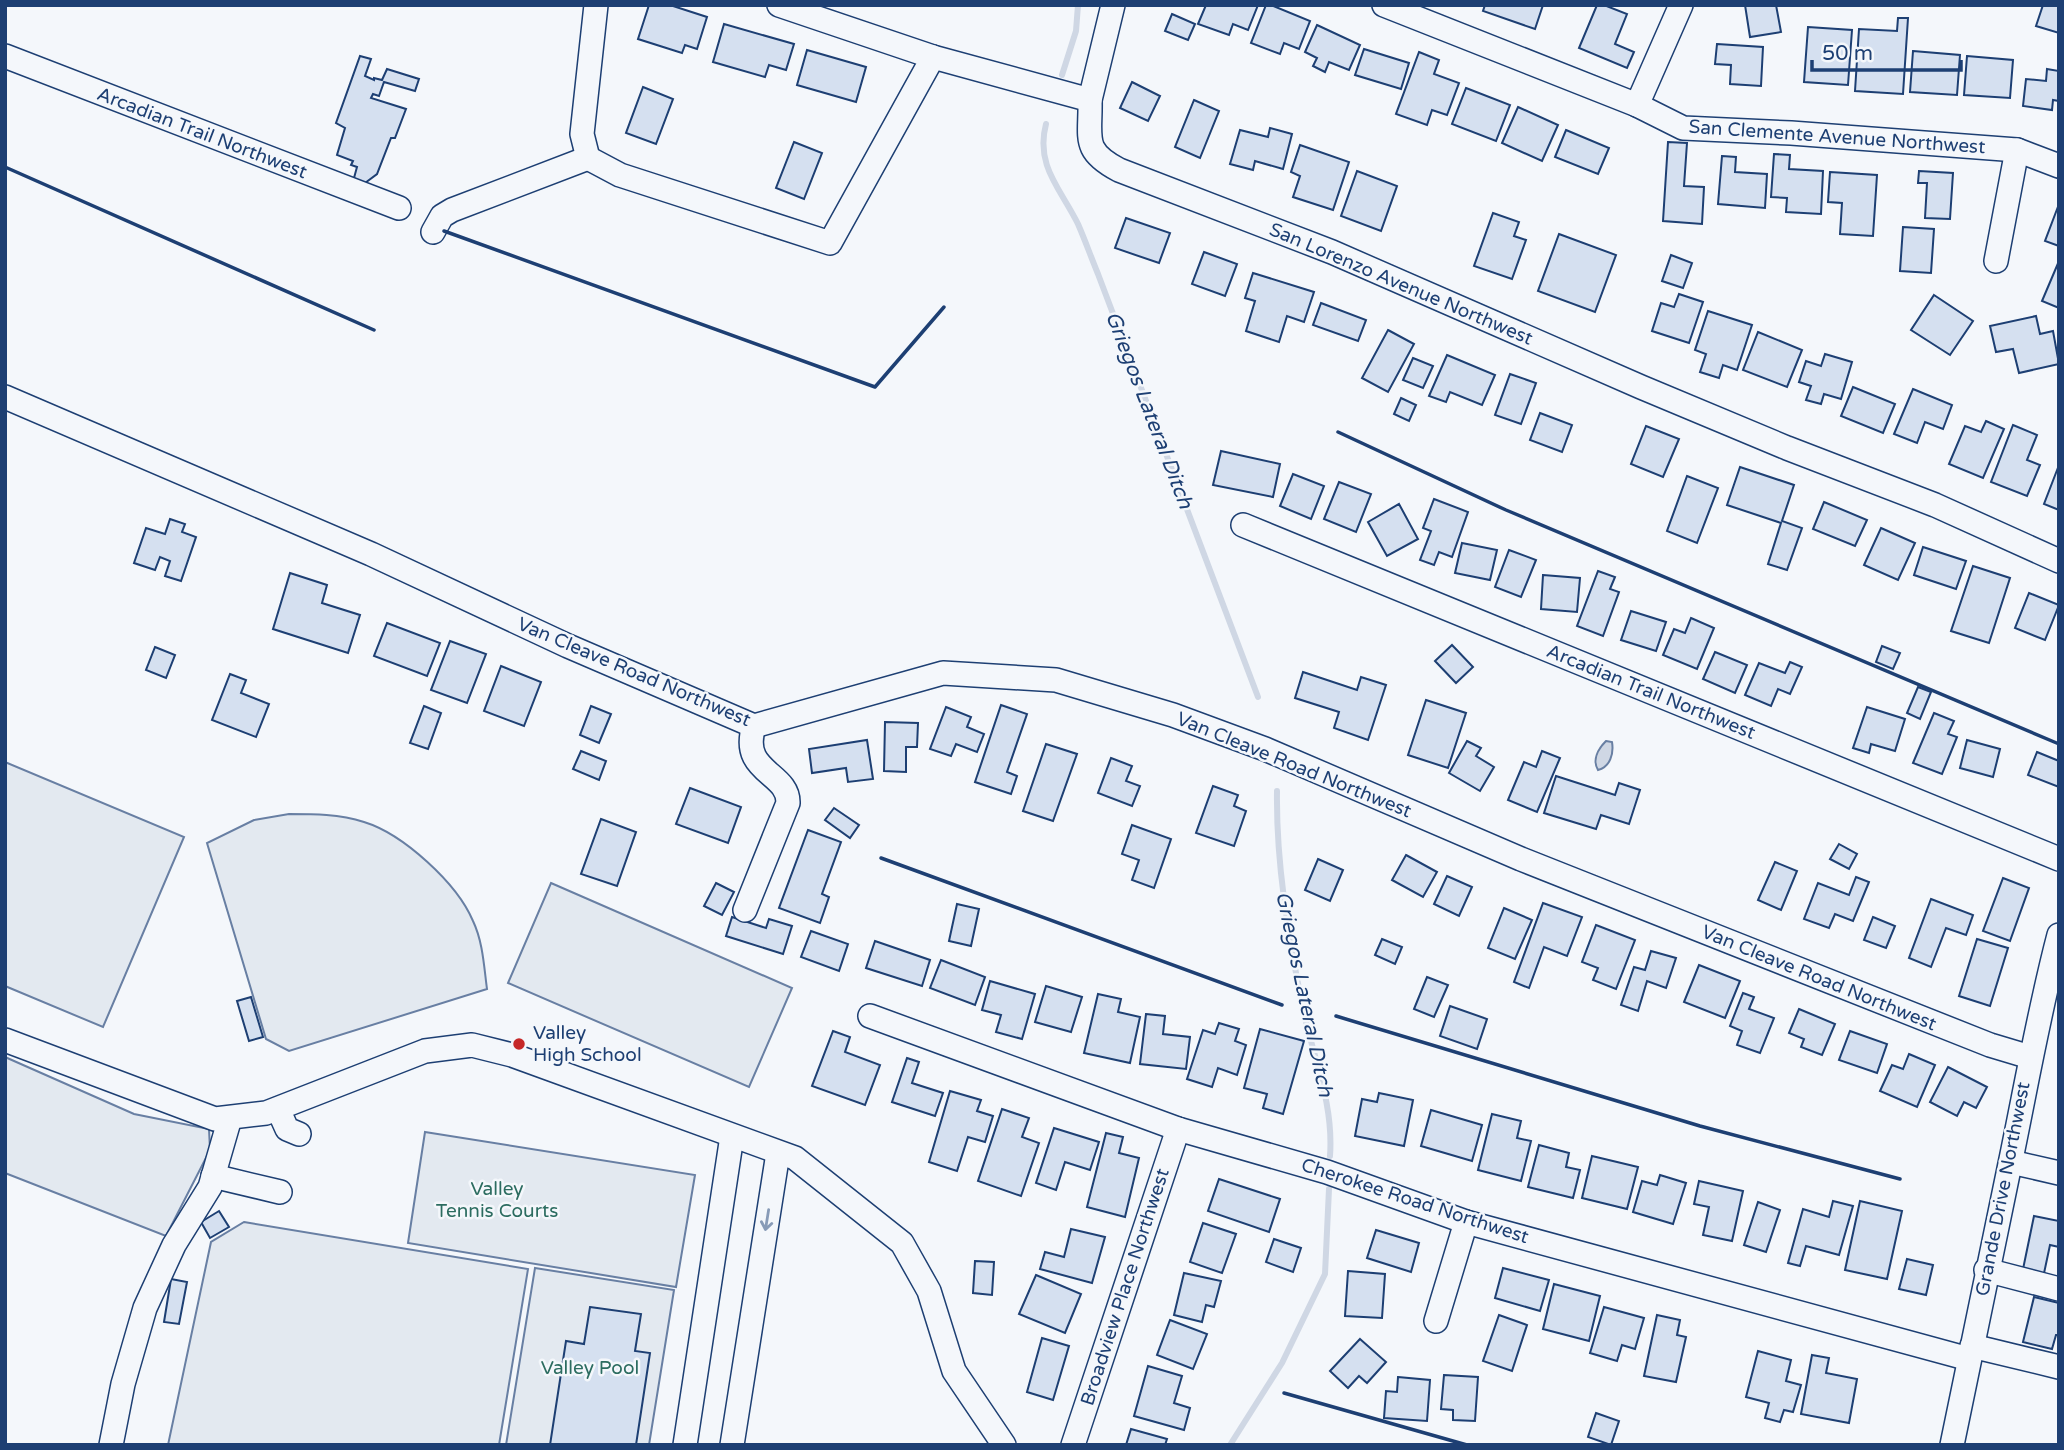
<svg xmlns="http://www.w3.org/2000/svg" width="2064" height="1450" viewBox="0 0 2064 1450" font-family="'Varela Round',sans-serif">
<style>
.green{fill:#e3e9f0;stroke:#687fa3;stroke-width:2}
.water{fill:#cfd7e4;stroke:#687fa3;stroke-width:2}
.lines{fill:none;stroke-linecap:round;stroke-linejoin:round}
.stream{stroke:#cfd7e4;stroke-width:6}
.building{fill:#d5e0f0;stroke:#1d3f73;stroke-width:2}
.minor-casing{stroke:#1d3f73;stroke-width:26}
.minor{stroke:#f4f7fb;stroke-width:23}
.wall{stroke:#1d3f73;stroke-width:3.5}
.oneway{stroke:#889bb7}
.poi-dot{fill:#c62828;stroke:#f4f7fb;stroke-width:2.5}
.labels{text-anchor:middle;dominant-baseline:central;stroke-width:5;stroke-linejoin:round;paint-order:stroke}
.street-label{font-size:19px;fill:#1d3f73;stroke:#f4f7fb}
.poi-label{font-size:19px;fill:#1d3f73;stroke:#f4f7fb;text-anchor:start}
.park-label{font-size:19px;fill:#2c6c60;stroke:#f4f7fb}
.water-label{font-size:21px;font-style:italic;fill:#1d3f73;stroke:#f4f7fb}
</style>
<rect width="100%" height="100%" fill="#f4f7fb"/>
<!-- green -->
<g class="green">
<polygon points="5,762 184,837 103,1027 5,986"/>
<path d="M289 814C314 814 339 814 364 822 403 834 457 883 473 921 483 942 484 967 487 989L289 1051 266 1039 207 843 254 820Z"/>
<polygon points="551,883 792,988 749,1087 508,983"/>
<polygon points="5,1057 134,1114 209,1129 210,1150 166,1236 5,1173"/>
<polygon points="425,1132 695,1175 676,1287 408,1243"/>
<polygon points="244,1222 528,1269 499,1445 168,1445 211,1242"/>
<polygon points="535,1268 674,1290 649,1445 506,1445"/>
</g>
<!-- water -->
<path class="water" d="M1606 741 1612 742C1614 754 1610 767 1598 770 1592 760 1598 749 1606 741Z"/>
<g class="lines">
<!-- stream -->
<g class="stream">
<polyline points="1062,75 1076,31 1078,5"/>
<path d="M1046 124C1035 166 1061 189 1078 224 1085 240 1091 257 1098 274L1258 697"/>
<path d="M1277 791C1276 862 1288 934 1302 1004 1312 1055 1334 1102 1330 1156"/>
<polyline points="1230,1445 1282,1363 1325,1274 1329,1189"/>
</g>
</g>
<!-- building -->
<g class="building">
<polygon points="649,5 670,5 707,17 697,49 685,45 682,53 638,39"/>
<polygon points="1206,5 1258,5 1248,30 1233,24 1229,35 1198,24"/>
<polygon points="1266,5 1271,5 1310,21 1299,49 1284,43 1280,54 1251,43"/>
<polygon points="1485,5 1543,5 1535,29 1483,11"/>
<polygon points="1597,5 1604,5 1627,14 1615,44 1634,52 1627,68 1579,48"/>
<polygon points="1745,5 1776,5 1781,32 1750,37"/>
<polygon points="2043,5 2059,5 2059,33 2036,26"/>
<polygon points="1172,14 1195,24 1188,40 1165,31"/>
<polygon points="1898,18 1908,18 1903,94 1855,91 1859,29 1897,31"/>
<polygon points="724,24 794,44 786,70 769,65 765,77 713,62"/>
<polygon points="1317,25 1360,45 1349,70 1329,62 1325,72 1313,66 1317,58 1305,52"/>
<polygon points="1808,27 1852,30 1848,85 1804,82"/>
<polygon points="1717,44 1763,47 1761,86 1730,84 1731,65 1715,64"/>
<polygon points="1364,49 1409,63 1401,89 1355,75"/>
<polygon points="807,50 866,67 856,102 797,85"/>
<polygon points="1913,51 1960,55 1957,95 1910,92"/>
<polygon points="1419,52 1439,60 1434,74 1459,83 1447,115 1432,110 1427,125 1396,114"/>
<polygon points="360,56 371,59 365,76 374,80 374,78 382,80 387,69 419,79 415,91 384,82 379,96 373,94 371,98 406,109 395,138 391,138 377,174 361,186 354,178 357,167 351,165 353,161 337,155 345,128 336,123"/>
<polygon points="1967,56 2013,60 2010,98 1964,95"/>
<polygon points="2047,69 2059,71 2059,101 2053,100 2052,110 2023,106 2026,79 2046,81"/>
<polygon points="1132,82 1160,96 1148,121 1120,108"/>
<polygon points="643,87 673,99 656,144 626,133"/>
<polygon points="1466,88 1510,105 1496,141 1452,124"/>
<polygon points="1194,100 1219,111 1200,158 1175,147"/>
<polygon points="1518,107 1558,125 1542,161 1502,143"/>
<polygon points="1270,128 1292,134 1283,169 1255,161 1253,170 1230,164 1240,130 1268,137"/>
<polygon points="1566,130 1609,148 1598,174 1555,157"/>
<polygon points="794,142 822,153 804,199 776,188"/>
<polygon points="1668,142 1687,143 1684,186 1704,187 1702,224 1663,221"/>
<polygon points="1300,145 1349,162 1333,210 1293,197 1300,176 1291,172"/>
<polygon points="1774,154 1790,155 1789,169 1823,171 1821,214 1786,212 1787,198 1771,197"/>
<polygon points="1722,156 1736,157 1735,172 1767,174 1765,208 1718,204"/>
<polygon points="1357,171 1397,186 1381,231 1341,216"/>
<polygon points="1919,171 1953,173 1950,219 1925,218 1927,183 1918,183"/>
<polygon points="1830,172 1877,175 1873,236 1840,234 1842,203 1828,202"/>
<polygon points="2059,204 2059,246 2045,241"/>
<polygon points="1493,213 1519,222 1514,236 1526,240 1512,279 1474,266"/>
<polygon points="1126,218 1170,233 1159,263 1115,248"/>
<polygon points="1903,227 1934,229 1931,273 1900,271"/>
<polygon points="1559,234 1616,255 1595,312 1538,291"/>
<polygon points="1204,252 1237,264 1225,296 1192,284"/>
<polygon points="1671,255 1692,263 1683,288 1662,281"/>
<polygon points="2059,261 2059,308 2042,301"/>
<polygon points="1253,273 1314,292 1304,322 1287,316 1279,342 1246,331 1255,301 1245,298"/>
<polygon points="1679,294 1703,302 1689,343 1652,331 1661,303 1674,307"/>
<polygon points="1934,295 1973,321 1950,355 1911,330"/>
<polygon points="1321,303 1366,320 1358,341 1313,325"/>
<polygon points="1708,311 1752,325 1737,370 1723,365 1719,378 1700,372 1706,354 1695,350"/>
<polygon points="2036,316 2040,334 2053,331 2059,364 2019,373 2013,349 1996,352 1990,326"/>
<polygon points="1388,330 1414,344 1388,392 1362,378"/>
<polygon points="1758,332 1802,350 1787,387 1743,370"/>
<polygon points="1825,354 1852,362 1841,399 1824,394 1821,404 1806,400 1811,386 1799,382 1806,361 1821,366"/>
<polygon points="1447,355 1495,375 1482,405 1450,392 1446,402 1429,396"/>
<polygon points="1413,358 1433,366 1423,388 1403,380"/>
<polygon points="1510,374 1536,383 1521,424 1495,415"/>
<polygon points="1853,387 1895,404 1883,433 1841,416"/>
<polygon points="1913,389 1952,405 1943,429 1925,422 1917,443 1894,434"/>
<polygon points="1401,398 1416,405 1409,421 1394,414"/>
<polygon points="1540,413 1572,425 1562,452 1530,440"/>
<polygon points="1986,421 2004,429 1983,478 1949,464 1965,426 1981,432"/>
<polygon points="2013,425 2037,435 2027,460 2040,465 2027,496 1991,482"/>
<polygon points="1646,426 1679,439 1663,477 1631,464"/>
<polygon points="1221,451 1280,464 1273,497 1213,485"/>
<polygon points="2059,465 2059,510 2044,504"/>
<polygon points="1740,467 1794,485 1782,521 1802,528 1787,570 1768,564 1781,523 1727,505"/>
<polygon points="1293,474 1324,486 1311,519 1280,506"/>
<polygon points="1687,476 1718,488 1697,543 1667,531"/>
<polygon points="1339,482 1371,494 1356,532 1324,519"/>
<polygon points="1434,499 1468,512 1452,557 1439,552 1434,565 1420,560 1431,531 1423,528"/>
<polygon points="1824,502 1867,520 1855,546 1813,529"/>
<polygon points="1399,504 1418,539 1387,556 1368,522"/>
<polygon points="170,519 185,524 182,532 196,537 181,581 165,576 170,561 160,557 155,570 134,563 146,528 165,534"/>
<polygon points="1881,528 1915,543 1898,580 1864,565"/>
<polygon points="1462,543 1497,550 1490,580 1455,573"/>
<polygon points="1923,547 1966,561 1956,589 1914,575"/>
<polygon points="1509,550 1536,560 1521,597 1495,587"/>
<polygon points="1973,566 2010,578 1989,643 1951,631"/>
<polygon points="1598,571 1615,577 1610,589 1619,592 1603,636 1577,626"/>
<polygon points="290,573 327,585 322,603 360,615 348,653 273,629"/>
<polygon points="1543,575 1580,578 1577,612 1541,609"/>
<polygon points="2029,593 2059,605 2045,640 2015,628"/>
<polygon points="1631,611 1666,622 1656,651 1621,640"/>
<polygon points="1691,618 1714,628 1697,669 1663,655 1674,629 1685,633"/>
<polygon points="387,623 440,643 427,676 374,656"/>
<polygon points="450,641 486,654 467,703 431,690"/>
<polygon points="1452,645 1473,667 1456,683 1435,661"/>
<polygon points="1882,646 1900,653 1893,669 1876,662"/>
<polygon points="155,647 175,655 166,678 146,670"/>
<polygon points="1715,652 1747,665 1735,693 1703,679"/>
<polygon points="1790,662 1802,667 1790,694 1778,689 1771,706 1745,695 1759,663 1785,673"/>
<polygon points="501,666 541,682 524,726 484,711"/>
<polygon points="1303,672 1357,690 1361,677 1386,685 1368,740 1334,728 1339,712 1295,698"/>
<polygon points="230,674 246,680 241,693 269,704 256,737 212,720"/>
<polygon points="1918,687 1931,692 1920,719 1907,713"/>
<polygon points="1426,700 1466,713 1448,768 1408,755"/>
<polygon points="1001,705 1027,714 1007,772 1017,776 1011,794 975,782"/>
<polygon points="424,706 441,713 428,749 410,743"/>
<polygon points="591,706 611,714 599,743 580,735"/>
<polygon points="946,707 971,717 967,727 984,734 977,752 956,744 951,756 930,749"/>
<polygon points="1867,707 1905,719 1895,751 1871,744 1869,753 1853,748"/>
<polygon points="1934,713 1954,721 1948,734 1957,737 1942,774 1913,763"/>
<polygon points="885,722 918,723 917,747 906,747 906,772 884,771"/>
<polygon points="867,740 873,779 848,782 846,768 812,773 809,749"/>
<polygon points="1967,740 2000,749 1993,777 1960,768"/>
<polygon points="1467,741 1481,748 1476,756 1494,767 1480,791 1449,773"/>
<polygon points="1046,744 1077,754 1053,821 1023,811"/>
<polygon points="581,751 606,761 599,780 573,769"/>
<polygon points="1542,751 1560,758 1537,812 1508,800 1524,762 1536,767"/>
<polygon points="2037,752 2059,761 2059,787 2028,775"/>
<polygon points="1111,758 1132,766 1126,781 1140,786 1132,806 1098,793"/>
<polygon points="1556,776 1615,795 1619,783 1640,790 1629,824 1601,815 1596,829 1544,813"/>
<polygon points="1213,786 1238,795 1234,806 1246,811 1234,846 1196,833"/>
<polygon points="690,788 741,807 728,843 676,824"/>
<polygon points="834,808 859,825 850,838 825,820"/>
<polygon points="601,819 636,832 617,886 581,874"/>
<polygon points="1132,825 1171,839 1154,888 1132,880 1139,860 1122,854"/>
<polygon points="808,830 841,842 822,894 829,897 820,923 779,908"/>
<polygon points="1839,844 1857,854 1849,869 1830,859"/>
<polygon points="1406,855 1437,872 1423,897 1392,880"/>
<polygon points="1318,859 1343,870 1330,901 1305,890"/>
<polygon points="1775,862 1797,871 1781,910 1758,900"/>
<polygon points="1447,876 1472,887 1459,916 1434,904"/>
<polygon points="1856,877 1869,882 1853,921 1835,914 1829,928 1804,919 1818,883 1849,895"/>
<polygon points="2003,878 2029,888 2010,941 1983,931"/>
<polygon points="716,883 734,892 722,915 704,906"/>
<polygon points="1931,899 1973,915 1966,935 1946,928 1931,967 1909,958"/>
<polygon points="1543,903 1582,917 1567,956 1544,947 1529,988 1514,982"/>
<polygon points="957,904 979,909 971,946 949,941"/>
<polygon points="1504,908 1532,920 1515,959 1488,948"/>
<polygon points="732,917 766,928 769,919 792,926 783,954 726,936"/>
<polygon points="1873,917 1895,926 1886,948 1864,940"/>
<polygon points="1596,925 1635,940 1616,989 1593,980 1598,968 1582,962"/>
<polygon points="811,931 848,944 839,971 801,957"/>
<polygon points="1382,939 1402,947 1395,964 1375,955"/>
<polygon points="1977,939 2008,948 1990,1006 1959,996"/>
<polygon points="875,941 930,960 922,986 866,968"/>
<polygon points="1651,951 1676,958 1666,988 1647,981 1638,1011 1621,1005 1634,967 1645,970"/>
<polygon points="941,960 985,977 975,1005 930,988"/>
<polygon points="1699,965 1740,981 1725,1018 1684,1002"/>
<polygon points="1427,977 1448,985 1434,1017 1414,1009"/>
<polygon points="990,981 1035,994 1022,1039 996,1032 1001,1015 982,1010"/>
<polygon points="1046,986 1082,997 1071,1032 1035,1022"/>
<polygon points="1743,993 1754,997 1749,1009 1774,1018 1760,1053 1737,1045 1742,1031 1730,1026"/>
<polygon points="1098,994 1121,999 1118,1012 1140,1017 1130,1063 1084,1053"/>
<polygon points="251,997 263,1037 249,1041 237,1001"/>
<polygon points="1450,1006 1487,1019 1477,1049 1440,1036"/>
<polygon points="1799,1009 1835,1024 1822,1055 1801,1047 1804,1039 1789,1033"/>
<polygon points="1146,1014 1165,1016 1163,1034 1190,1037 1186,1069 1140,1064"/>
<polygon points="1219,1023 1239,1029 1235,1041 1246,1045 1237,1075 1218,1068 1212,1087 1187,1079 1203,1030 1215,1034"/>
<polygon points="1260,1029 1304,1041 1283,1114 1263,1108 1267,1094 1244,1088"/>
<polygon points="833,1031 850,1037 845,1052 880,1065 865,1105 812,1086"/>
<polygon points="1850,1031 1887,1044 1877,1073 1839,1060"/>
<polygon points="1909,1054 1935,1065 1917,1107 1880,1091 1892,1065 1903,1069"/>
<polygon points="907,1058 919,1062 912,1083 943,1093 935,1116 892,1102"/>
<polygon points="1948,1067 1987,1087 1976,1108 1964,1102 1957,1116 1930,1102"/>
<polygon points="950,1091 981,1100 977,1111 993,1116 985,1142 968,1137 957,1171 929,1162"/>
<polygon points="1379,1093 1413,1100 1404,1146 1355,1136 1362,1099 1377,1102"/>
<polygon points="1002,1109 1029,1118 1022,1137 1039,1143 1021,1196 978,1181"/>
<polygon points="1431,1110 1482,1125 1472,1161 1421,1146"/>
<polygon points="1492,1114 1521,1121 1517,1138 1531,1141 1521,1181 1478,1170"/>
<polygon points="1054,1128 1099,1142 1090,1170 1065,1162 1056,1190 1036,1183"/>
<polygon points="1106,1133 1123,1137 1119,1153 1139,1158 1125,1217 1087,1207"/>
<polygon points="1539,1145 1569,1153 1566,1167 1580,1170 1573,1198 1528,1187"/>
<polygon points="1592,1156 1638,1167 1627,1209 1582,1198"/>
<polygon points="1660,1175 1686,1183 1673,1224 1633,1212 1642,1181 1657,1185"/>
<polygon points="1219,1179 1280,1199 1269,1232 1208,1211"/>
<polygon points="1699,1181 1743,1191 1732,1241 1703,1235 1709,1207 1694,1204"/>
<polygon points="1833,1201 1853,1206 1839,1255 1806,1246 1800,1266 1788,1263 1803,1209 1829,1217"/>
<polygon points="1860,1201 1902,1211 1887,1279 1845,1270"/>
<polygon points="1758,1202 1780,1210 1766,1252 1744,1245"/>
<polygon points="219,1211 229,1227 210,1238 201,1222"/>
<polygon points="2034,1216 2059,1221 2059,1247 2050,1245 2043,1278 2022,1274"/>
<polygon points="1203,1223 1236,1234 1222,1273 1190,1262"/>
<polygon points="1071,1229 1105,1237 1092,1283 1040,1269 1045,1252 1064,1257"/>
<polygon points="1376,1230 1419,1243 1411,1272 1367,1258"/>
<polygon points="1274,1239 1301,1248 1293,1272 1266,1262"/>
<polygon points="1907,1259 1933,1265 1926,1295 1899,1289"/>
<polygon points="975,1261 994,1262 992,1295 973,1293"/>
<polygon points="1503,1268 1549,1280 1540,1311 1495,1298"/>
<polygon points="1348,1271 1385,1274 1382,1318 1345,1316"/>
<polygon points="1184,1273 1221,1281 1214,1307 1206,1305 1202,1322 1174,1315"/>
<polygon points="1036,1275 1081,1294 1065,1333 1019,1314"/>
<polygon points="171,1279 187,1282 179,1324 164,1322"/>
<polygon points="1554,1284 1600,1296 1589,1341 1543,1329"/>
<polygon points="2034,1297 2059,1303 2059,1335 2056,1335 2052,1349 2023,1342"/>
<polygon points="590,1307 641,1314 635,1351 650,1353 636,1445 550,1445 566,1341 584,1344"/>
<polygon points="1604,1307 1644,1318 1635,1349 1622,1345 1617,1361 1590,1353"/>
<polygon points="1499,1315 1527,1325 1512,1371 1483,1361"/>
<polygon points="1657,1315 1680,1320 1677,1335 1686,1337 1676,1382 1644,1376"/>
<polygon points="1170,1320 1207,1334 1193,1369 1157,1355"/>
<polygon points="1042,1338 1069,1346 1053,1400 1027,1392"/>
<polygon points="1360,1339 1386,1362 1367,1383 1359,1376 1348,1388 1330,1371"/>
<polygon points="1758,1351 1791,1360 1786,1381 1801,1385 1793,1412 1784,1410 1780,1422 1765,1418 1769,1403 1746,1397"/>
<polygon points="1812,1355 1829,1358 1826,1373 1857,1379 1849,1423 1801,1414"/>
<polygon points="1148,1366 1182,1376 1174,1403 1190,1408 1184,1430 1134,1416"/>
<polygon points="1444,1375 1478,1377 1475,1421 1453,1420 1453,1410 1441,1409"/>
<polygon points="1398,1377 1430,1380 1427,1421 1384,1418 1386,1391 1397,1392"/>
<polygon points="1596,1413 1619,1421 1611,1445 1588,1437"/>
<polygon points="1131,1429 1167,1439 1165,1445 1126,1445"/>
</g>
<g class="lines">
<!-- minor casing -->
<g class="minor-casing">
<g id="minor">
<polyline points="596,5 582,134 588,158 620,175 830,243 933,57"/>
<path d="M779 5 933 57 1090 100C1091 138 1081 150 1119 170L1332 252 1641 387 1787 448 1935 505 2059 561"/>
<polyline points="1384,5 1637,105 1683,128 1791,133 2017,150 2059,166"/>
<polyline points="5,56 399,208"/>
<polyline points="1090,100 1113,5"/>
<polyline points="1637,105 1681,5"/>
<polyline points="433,232 442,216 452,210 588,158"/>
<polyline points="1996,261 2017,150"/>
<polyline points="5,397 371,554 568,646 754,726 943,673 1056,680 1173,715 1265,749 1521,859 1990,1045 2030,1057"/>
<polyline points="1243,525 2059,859"/>
<path d="M745 910 788 803C789 772 739 773 754 726"/>
<polyline points="870,1016 1178,1129 1327,1172 1466,1222 1969,1359"/>
<polyline points="5,1040 215,1119 266,1113 425,1051 472,1045 512,1055 795,1158 902,1243 929,1291 954,1371 1004,1445"/>
<polyline points="278,1109 287,1129 299,1134"/>
<polyline points="2011,1162 2059,1173"/>
<polyline points="213,1176 280,1192"/>
<polyline points="1986,1270 2059,1289"/>
<polyline points="1436,1321 1466,1222"/>
<polyline points="1972,1346 2059,1367"/>
<polyline points="111,1445 123,1384 145,1308 174,1245 210,1187 230,1118"/>
<polyline points="685,1445 732,1136"/>
<polyline points="732,1445 778,1153"/>
<polyline points="1073,1445 1178,1129"/>
<path d="M1952 1445C1971 1351 1990 1257 2010 1164 2026 1087 2039 1011 2059 935"/>
</g>
</g>
<!-- minor -->
<use href="#minor" class="minor"/>
<!-- wall -->
<g class="wall">
<polyline points="5,167 374,330"/>
<polyline points="444,231 875,387 944,307"/>
<polyline points="1338,432 1506,510 2059,744"/>
<polyline points="881,858 1282,1005"/>
<polyline points="1336,1016 1700,1126 1900,1179"/>
<polyline points="1284,1393 1467,1445"/>
</g>
</g>
<!-- one-way arrows -->
<defs><path id="oneway-shaft" d="M-6 0H5M1.5-3L5.5 0L1.5 3" fill="none" stroke-width="1.6" stroke-linecap="round" stroke-linejoin="round" transform="scale(1.75)"/></defs>
<use class="oneway" href="#oneway-shaft" transform="translate(767 1220) rotate(99)"/>
<!-- markers -->
<circle class="poi-dot" cx="519" cy="1044" r="7"/>
<g class="labels">
<!-- street labels -->
<g class="street-label">
<text transform="translate(202 133) rotate(21)">Arcadian Trail Northwest</text>
<text transform="translate(1837 137) rotate(4)">San Clemente Avenue Northwest</text>
<text transform="translate(1401 284) rotate(23)">San Lorenzo Avenue Northwest</text>
<text transform="translate(634 672) rotate(23)">Van Cleave Road Northwest</text>
<text transform="translate(1651 692) rotate(22)">Arcadian Trail Northwest</text>
<text transform="translate(1294 765) rotate(22)">Van Cleave Road Northwest</text>
<text transform="translate(1819 978) rotate(22)">Van Cleave Road Northwest</text>
<text transform="translate(2003 1189) rotate(-79)">Grande Drive Northwest</text>
<text transform="translate(1415 1201) rotate(18)">Cherokee Road Northwest</text>
<text transform="translate(1125 1287) rotate(-72)">Broadview Place Northwest</text>
</g>
<!-- poi labels -->
<g class="poi-label">
<text x="533" y="1033">Valley<tspan x="533" dy="22">High School</tspan></text>
</g>
<!-- park labels -->
<g class="park-label">
<text x="497" y="1189">Valley<tspan x="497" dy="22">Tennis Courts</tspan></text>
<text x="590" y="1368">Valley Pool</text>
</g>
<!-- water labels -->
<g class="water-label">
<text transform="translate(1149 410) rotate(69)">Griegos Lateral Ditch</text>
<text transform="translate(1304 994) rotate(78)">Griegos Lateral Ditch</text>
</g>
</g>
<!-- border -->
<rect width="2064" height="1450" fill="none" stroke="#1d3f73" stroke-width="14"/>
<!-- scale -->
<path d="M1812 60v10h149v-10" fill="none" stroke="#1d3f73" stroke-width="3.5"/>
<text x="1822" y="60" font-size="21" fill="#1d3f73" stroke="#f4f7fb" stroke-width="5" paint-order="stroke">50 m</text>
</svg>
